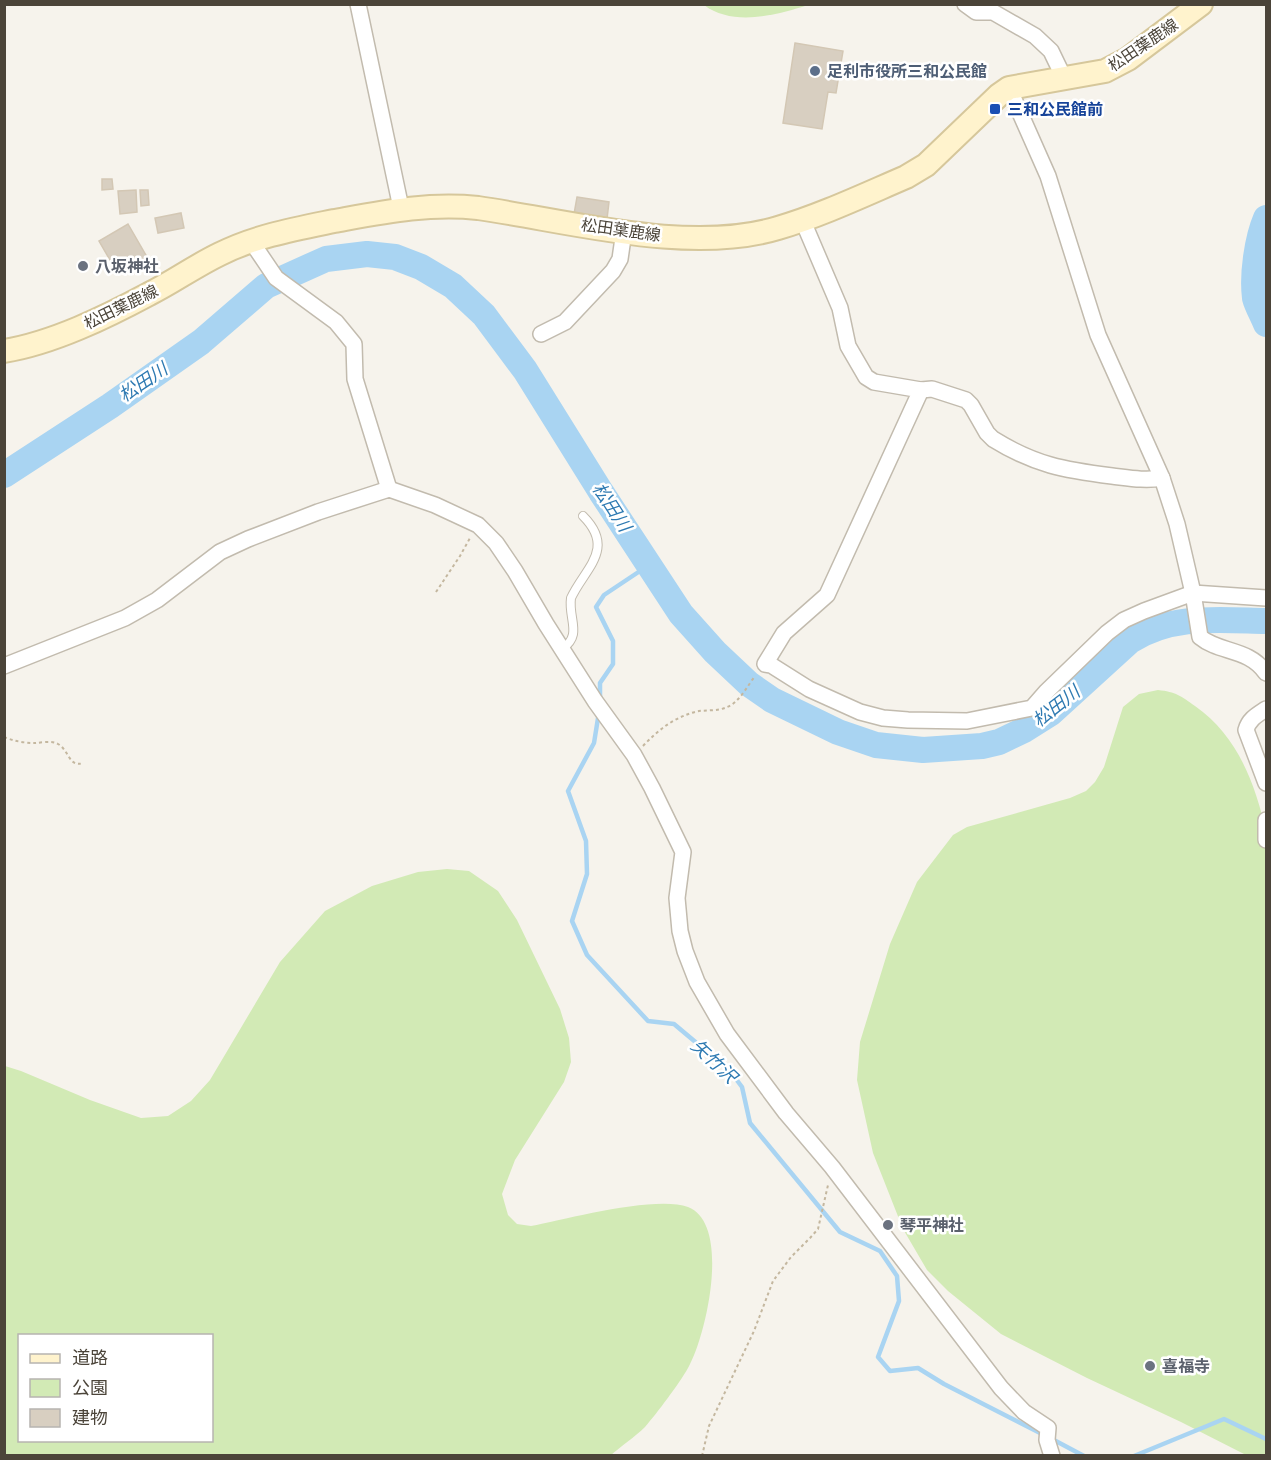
<svg xmlns="http://www.w3.org/2000/svg" width="1271" height="1460" viewBox="0 0 1271 1460" font-family="'Space Grotesk','Noto Sans JP',sans-serif">
<style>
.green{fill:#d2eab5;fill-rule:evenodd}
.lines{fill:none;stroke-linecap:round;stroke-linejoin:round}
.stream{stroke:#a9d4f2;stroke-width:4.5}
.river{stroke:#a9d4f2;stroke-width:26}
.building{fill:#d8cfc1;stroke:#d3c7b4;stroke-width:1.5}
.lane-casing{stroke:#c2bbae;stroke-width:10}
.street-casing{stroke:#c2bbae;stroke-width:18}
.secondary-casing{stroke:#d6c79b;stroke-width:26}
.path{stroke:#c4b79f;stroke-width:2;stroke-dasharray:3 3;stroke-linecap:butt}
.lane{stroke:#fff;stroke-width:8}
.street{stroke:#fff;stroke-width:15}
.secondary{stroke:#fff3cd;stroke-width:22}
.service-dot{fill:#5c6f8a;stroke:#fff;stroke-width:2}
.transit-dot{fill:#1a4fb4;stroke:#fff;stroke-width:2}
.worship-dot{fill:#6b7280;stroke:#fff;stroke-width:2}
.labels{text-anchor:middle;dominant-baseline:central;stroke-width:5;stroke-linejoin:round;paint-order:stroke}
.street-label{font-size:16px;fill:#4b4439;stroke:#fff}
.service-label{font-size:16px;font-weight:bold;fill:#4e5e75;stroke:#fff;text-anchor:start}
.transit-label{font-size:16px;font-weight:bold;fill:#164399;stroke:#fff;text-anchor:start}
.worship-label{font-size:16px;font-weight:bold;fill:#5b616d;stroke:#fff;text-anchor:start}
.water-label{font-size:18px;font-style:italic;fill:#2e7ab2;stroke:#fff}
</style>
<rect width="100%" height="100%" fill="#f6f3ec"/>
<!-- green -->
<g class="green">
<path d="M704 5H808C777 15 733 27 704 5Z"/>
<path d="M1158 690C1176 692 1181 696 1195 706 1237 735 1255 783 1266 831V1455H1246L1181 1422 1087 1378 1001 1334 948 1291 927 1270 903 1229 873 1153 857 1080 860 1042 890 944 917 882 953 835 967 827 1070 798 1086 791 1095 782 1104 767 1123 707 1139 694Z"/>
<path d="M447 869 469 871 498 891 517 920 560 1009 569 1038 571 1062 564 1082 515 1160 502 1194 508 1215 517 1224 531 1226C566 1219 656 1195 688 1207 732 1224 706 1337 688 1368 679 1384 657 1413 645 1427 635 1437 621 1446 610 1456L5 1455V1066L21 1071 90 1100 141 1118 168 1116 191 1101 210 1080 280 962 325 911 372 886 418 872ZM20 1336H212V1440H20Z"/>
</g>
<g class="lines">
<!-- stream -->
<g class="stream">
<polyline points="600,701 600,683 613,664 613,641 596,607 604,595 649,565"/>
<polyline points="599,712 594,743 568,791 586,841 587,874 572,921 587,955 648,1021 674,1024 730,1071 742,1087 750,1123 840,1232 880,1251 897,1276 899,1301 878,1357 890,1371 918,1368 944,1384 1044,1435"/>
<polyline points="1052,1439 1084,1456"/>
<polyline points="1134,1456 1224,1419 1266,1439"/>
</g>
<!-- river -->
<g class="river">
<path d="M1266 218C1257 239 1252 275 1255 298 1257 306 1263 316 1266 324"/>
<path d="M4 475 110 406 201 342 266 286 326 259 367 254 395 257 421 267 453 286 484 315 525 370 601 492 681 614 715 652 749 684 772 700 838 732 876 745 923 750 982 746 999 742 1024 730 1051 713 1130 641C1171 614 1220 620 1266 621"/>
</g>
</g>
<!-- building -->
<g class="building">
<polygon points="795,43 843,51 836,93 828,92 822,129 783,123"/>
<polygon points="102,179 112,179 113,189 102,190"/>
<polygon points="136,190 137,212 120,214 118,191"/>
<polygon points="140,190 148,190 149,205 141,206"/>
<polygon points="577,197 609,202 607,219 574,214"/>
<polygon points="181,213 184,228 158,233 155,218"/>
<polygon points="128,224 147,257 118,274 99,241"/>
</g>
<g class="lines">
<!-- lane casing -->
<g class="lane-casing">
<path id="lane" d="M562 649C583 635 568 619 571 598 585 568 616 549 583 516"/>
</g>
<!-- street casing -->
<g class="street-casing">
<g id="street">
<polyline points="358,4 401,208"/>
<polyline points="965,4 976,12 993,12 1035,36 1051,51 1064,78"/>
<path d="M1009 88 1048 176 1098 335 1162 478 1177 524 1193 593 1200 637C1219 653 1249 648 1266 673"/>
<polyline points="802,219 840,308 848,346 866,377 874,382 921,390 827,595 784,633 765,664 771,665 809,689 860,712 883,718 908,720 967,721 1032,708 1046,692 1107,633 1124,620 1144,611 1193,593 1266,598"/>
<polyline points="251,241 276,278 336,322 354,344 355,379 389,489"/>
<polyline points="541,334 565,322 613,271 620,259 624,231"/>
<path d="M921 390 932 389 966 400 971 405 987 433 993 439C1035 465 1064 470 1112 476 1129 478 1145 481 1162 478"/>
<polyline points="4,666 125,618 157,600 220,552 248,539 318,512 389,489 435,505 478,525 496,543 515,571 546,624 595,701 634,755 652,788 683,852 677,898 680,931 685,951 697,982 727,1034 786,1113 832,1167 1001,1388 1024,1412 1048,1428 1047,1440 1052,1456"/>
<path d="M1266 709C1257 715 1249 719 1246 730L1266 783"/>
<polyline points="1266,820 1266,840"/>
</g>
</g>
<!-- secondary casing -->
<g class="secondary-casing">
<path id="secondary" d="M4 351C53 343 106 317 149 294 173 282 195 266 220 254 256 236 295 229 334 221 384 212 427 203 478 208 569 221 689 255 778 228 822 215 864 195 906 177L926 165 999 95 1009 88 1105 71 1128 59 1201 4"/>
</g>
<!-- path -->
<g class="path">
<polyline points="436,592 460,556 470,538"/>
<path d="M4 737C14 741 24 743 34 743 41 743 51 740 58 744 69 750 69 768 83 763"/>
<path d="M643 746C659 729 676 716 699 711 708 710 719 711 727 707 739 703 748 685 755 676"/>
<polyline points="702,1456 709,1426 754,1331 773,1281 791,1257 810,1238 818,1229 828,1185"/>
</g>
<!-- lane -->
<use href="#lane" class="lane"/>
<!-- street -->
<use href="#street" class="street"/>
<!-- secondary -->
<use href="#secondary" class="secondary"/>
</g>
<!-- markers -->
<circle class="service-dot" cx="815" cy="71" r="6"/>
<rect class="transit-dot" x="989" y="103" width="12" height="12" rx="3"/>
<g class="worship-dot">
<circle cx="83" cy="266" r="6"/>
<circle cx="888" cy="1225" r="6"/>
<circle cx="1150" cy="1366" r="6"/>
</g>
<g class="labels">
<!-- street labels -->
<g class="street-label">
<text transform="translate(1143 45) rotate(-34)">松田葉鹿線</text>
<text transform="translate(621 230) rotate(8)">松田葉鹿線</text>
<text transform="translate(121 307) rotate(-26)">松田葉鹿線</text>
</g>
<!-- service labels -->
<g class="service-label">
<text x="827" y="71">足利市役所三和公民館</text>
</g>
<!-- transit labels -->
<g class="transit-label">
<text x="1007" y="109">三和公民館前</text>
</g>
<!-- worship labels -->
<g class="worship-label">
<text x="95" y="266">八坂神社</text>
<text x="900" y="1225">琴平神社</text>
<text x="1162" y="1366">喜福寺</text>
</g>
<!-- water labels -->
<g class="water-label">
<text transform="translate(143 382) rotate(-34)">松田川</text>
<text transform="translate(612 507) rotate(57)">松田川</text>
<text transform="translate(1056 706) rotate(-38)">松田川</text>
<text transform="translate(714 1061) rotate(43)">矢竹沢</text>
</g>
</g>
<!-- border -->
<rect width="1271" height="1460" fill="none" stroke="#4b4439" stroke-width="12"/>
<!-- legend -->
<rect x="18" y="1334" width="195" height="108" fill="#ffffff" stroke="#b7b4b0" stroke-width="1.5"/>
<rect x="30" y="1354" width="30" height="9" fill="#fff3cd" stroke="#b7b4b0" stroke-width="1.5"/>
<text x="72" y="1364" font-size="18" fill="#4b4439">道路</text>
<rect x="30" y="1379" width="30" height="18" fill="#d2eab5" stroke="#b7b4b0" stroke-width="1.5"/>
<text x="72" y="1394" font-size="18" fill="#4b4439">公園</text>
<rect x="30" y="1409" width="30" height="18" fill="#d8cfc1" stroke="#b7b4b0" stroke-width="1.5"/>
<text x="72" y="1424" font-size="18" fill="#4b4439">建物</text>
</svg>
